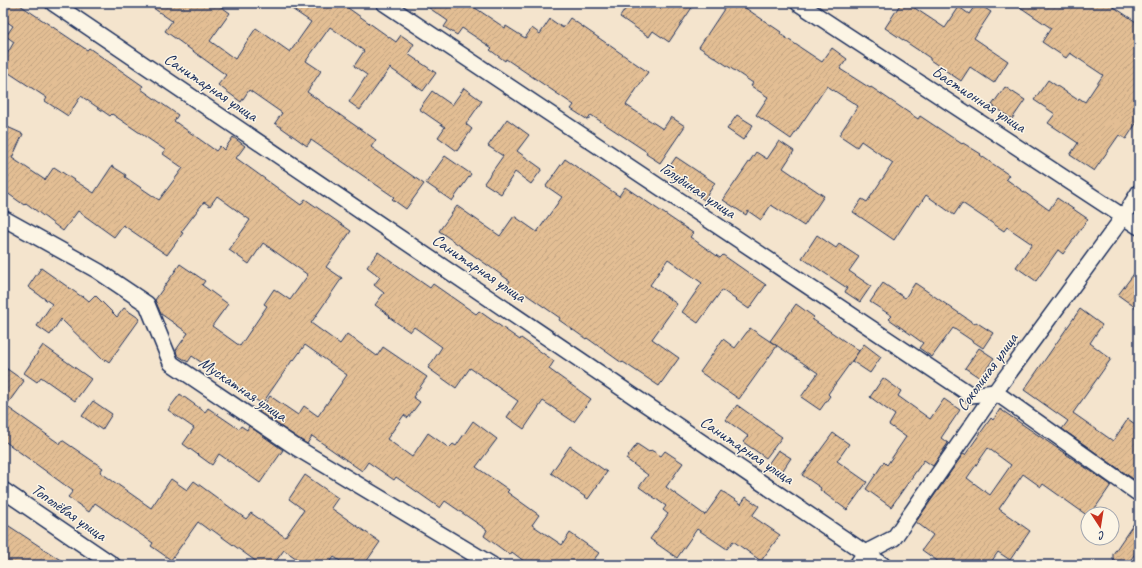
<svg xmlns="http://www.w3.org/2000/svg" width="1142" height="568" viewBox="0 0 1142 568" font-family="Caveat,sans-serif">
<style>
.building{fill:url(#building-hatch);stroke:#1b2f5e;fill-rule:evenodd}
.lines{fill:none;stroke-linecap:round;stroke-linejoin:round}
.street-casing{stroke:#1b2f5e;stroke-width:18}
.street{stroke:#fcf5e5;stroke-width:15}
.labels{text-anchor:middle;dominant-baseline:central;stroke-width:3;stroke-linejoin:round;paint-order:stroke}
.street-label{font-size:17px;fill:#1b2f5e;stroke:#fcf5e5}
</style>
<defs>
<pattern id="building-hatch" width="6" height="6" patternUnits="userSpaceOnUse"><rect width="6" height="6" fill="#e3be94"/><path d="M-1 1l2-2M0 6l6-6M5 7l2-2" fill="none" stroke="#c2a482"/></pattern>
</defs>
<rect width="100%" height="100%" fill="#f4e4cd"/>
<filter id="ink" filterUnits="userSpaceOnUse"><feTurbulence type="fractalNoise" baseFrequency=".025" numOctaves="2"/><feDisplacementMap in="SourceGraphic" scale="8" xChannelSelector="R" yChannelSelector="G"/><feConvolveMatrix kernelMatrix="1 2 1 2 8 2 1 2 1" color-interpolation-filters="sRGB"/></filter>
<g filter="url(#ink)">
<!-- building -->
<g class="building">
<polygon points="3,3 17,3 87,50 89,48 143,86 141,89 178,115 174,121 216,151 220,146 224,150 233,137 245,146 236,158 301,205 305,199 351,231 326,267 342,278 311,323 340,344 347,334 377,356 383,347 427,377 413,397 420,402 408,418 404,415 387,439 412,457 428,433 449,448 453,444 456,446 473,421 497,439 476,467 509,490 507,492 539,515 532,525 562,545 570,533 599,553 590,565 529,565 512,552 510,555 484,536 487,530 445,501 440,508 396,477 394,480 368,462 362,471 312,436 307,444 259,412 270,396 298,415 304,406 318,416 347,375 305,345 294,360 293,359 262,404 192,356 188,362 177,355 176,350 188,333 161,314 155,300 180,264 205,281 202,285 228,304 212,326 240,346 267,306 264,304 274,289 290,300 308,275 263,243 249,264 229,250 250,220 217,196 210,206 204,202 181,232 183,233 167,255 123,225 114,237 78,211 63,231 26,203 24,205 3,190 3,125 23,134 12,158 45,180 54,167 94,193 112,166 126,175 125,177 159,200 183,168 163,154 165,150 112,114 110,116 81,96 68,116 45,101 47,98 3,69 3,61 14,42 6,36 13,26 3,19"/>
<polygon points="146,3 216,3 230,13 210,41 235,59 256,28 290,52 311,22 283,3 341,3 396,42 401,35 414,44 408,54 436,73 423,91 390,68 360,110 349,102 367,75 354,66 364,51 330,27 306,61 321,71 307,92 376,140 371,147 424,184 406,209 392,199 394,197 311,140 307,146 275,123 282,113 249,90 241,102 218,85 226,75 165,31 172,21"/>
<polygon points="422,3 468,3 505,28 506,26 525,38 532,28 540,34 550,19 563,28 570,18 648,72 626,105 663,129 671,117 685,126 660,163 646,154 647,152 591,115 588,120 571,109 574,105 506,59 505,61 490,50 492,48 462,28 457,35 444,27 448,21"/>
<polygon points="629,3 695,3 669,42 653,31 649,37 620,17"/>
<polygon points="728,3 738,3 781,32 780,34 822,62 832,48 847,59 840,69 870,88 871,87 918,119 920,116 962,144 963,143 981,154 980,155 1009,175 1006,179 1049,210 1057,198 1088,219 1063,254 1058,250 1036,281 1016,267 1032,244 1007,227 1004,231 962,203 954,215 926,195 919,206 917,205 894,240 853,212 862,199 867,202 893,163 861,141 857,147 839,135 858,106 827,86 791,139 756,115 768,97 751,86 753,83 699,47"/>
<polygon points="901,3 907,3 945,28 959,7 969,14 977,3 991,12 974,38 1008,61 994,83 970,67 961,81 930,60 930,58 885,28"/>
<polygon points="1014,3 1108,3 1139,24 1139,119 1126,139 1119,135 1094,171 1070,155 1078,143 1048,123 1055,114 1034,100 1048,80 1078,100 1079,98 1085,102 1103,75 1070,53 1066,58 1042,42 1051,28"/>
<polygon points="1005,87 1025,100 1012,119 992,105"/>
<polygon points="464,88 482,101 466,124 472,129 457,151 438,137 445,127 419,109 432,91 452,105"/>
<polygon points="737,115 753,125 743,140 727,129"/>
<polygon points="507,119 529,135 517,151 542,169 531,184 515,172 501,194 484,183 503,156 488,146"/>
<polygon points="779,141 794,151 783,168 824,196 804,226 771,205 761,220 748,211 746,215 723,200 756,152 767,159"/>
<polygon points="445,156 471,174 452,201 426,183"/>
<polygon points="676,157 715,183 704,200 665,173"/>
<polygon points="565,159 619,196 625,187 693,233 690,237 720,258 723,255 766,285 749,309 722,290 698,323 682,312 702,283 668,259 650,285 677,304 652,339 679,358 659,386 623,362 622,363 587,338 586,339 559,320 560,318 524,293 520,298 505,288 510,281 439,231 457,206 500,236 514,216 537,232 562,197 546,186"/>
<polygon points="817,235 836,248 839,244 859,257 849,271 871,286 860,302 845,292 847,288 802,258"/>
<polygon points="378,252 430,288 433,284 476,314 479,311 520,340 521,338 554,361 549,369 591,399 574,422 543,401 524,429 507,417 518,401 470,368 456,388 428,368 442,347 414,327 410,332 389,317 390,316 375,305 384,293 374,285 380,277 367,267"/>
<polygon points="1139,267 1139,310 1118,295"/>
<polygon points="41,268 82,297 83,296 89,301 95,295 117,317 124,308 140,319 109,362 105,359 104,361 61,319 50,335 37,326 52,304 28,287"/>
<polygon points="883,283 905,298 915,283 975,324 976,322 993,333 983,348 953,328 932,357 919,348 923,343 889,319 892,316 870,302"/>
<polygon points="796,304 814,317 812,319 859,351 828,394 830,396 820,410 801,397 818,373 770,341"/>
<polygon points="1080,309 1102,325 1090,343 1111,359 1073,413 1113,441 1128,419 1139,427 1139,483 1062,429 1068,421 1024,390"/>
<polygon points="750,328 777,346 739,399 700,372 723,339 735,348"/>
<polygon points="864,344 881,357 870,373 852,361"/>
<polygon points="43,345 91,379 75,401 41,377 37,382 24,373"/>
<polygon points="979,348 994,358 980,378 965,368"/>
<polygon points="3,366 24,381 6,406 60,444 62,440 103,468 100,472 151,508 171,479 187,490 194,481 246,519 251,513 285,537 304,510 289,499 305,475 338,498 331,508 380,542 364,565 346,565 334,557 328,565 306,565 284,550 273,565 261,565 211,529 210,531 198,522 171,560 151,546 153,543 95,503 89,512 68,497 73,491 3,440"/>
<polygon points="883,378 901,391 898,396 930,419 944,399 960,410 941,438 948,443 933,466 924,460 891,507 866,489 884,462 887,465 906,437 889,425 895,415 870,397"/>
<polygon points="180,394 205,412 208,408 239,429 241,426 247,430 249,426 283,450 260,483 219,454 212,465 183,444 194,428 168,410"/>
<polygon points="93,401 112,414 102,430 82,416"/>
<polygon points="737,405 782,437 766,458 743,442 748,436 726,420"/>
<path d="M1000 409 1111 485 1091 514H1088V516L1043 484 1041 487 1023 474 999 509 1030 531 1010 560 998 552 989 565H943L922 550 933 535 916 522 963 454 965 455 991 418 993 420ZM988 448 1011 465 990 495 967 478Z"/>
<polygon points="833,433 849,444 837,461 867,482 847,510 820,490 821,488 802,475"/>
<polygon points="637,444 649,452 651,450 661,456 665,451 683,463 666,487 705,515 722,491 741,504 746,497 759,506 752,516 780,535 761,561 733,541 727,549 697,529 677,558 650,539 668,514 663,510 666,506 639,487 648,475 626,459"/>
<polygon points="570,446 607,472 588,499 551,473"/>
<polygon points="778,450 791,458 779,476 766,467"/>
<polygon points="1139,516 1139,548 1127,565 1120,565 1113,560 1113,554"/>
<polygon points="3,522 68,565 11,565 3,560"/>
</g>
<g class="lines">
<!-- street casing -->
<g class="street-casing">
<g id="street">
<polyline points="53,3 883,565"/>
<polyline points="384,3 971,395 995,392 1139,494"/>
<polyline points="798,3 1139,227"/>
<polyline points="3,218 98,271 147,304 171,363 297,448 492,565"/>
<polyline points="3,490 113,565"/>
<polyline points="857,565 865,553 894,538 995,392 1124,216 1139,192"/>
</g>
</g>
<!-- street -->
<use href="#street" class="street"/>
</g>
</g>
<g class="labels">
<!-- street labels -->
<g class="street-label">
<text transform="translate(211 87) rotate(34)">Санитарная улица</text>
<text transform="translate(979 99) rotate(33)">Бастионная улица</text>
<text transform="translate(698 190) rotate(34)">Голубиная улица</text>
<text transform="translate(479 268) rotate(34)">Санитарная улица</text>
<text transform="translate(987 372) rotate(-54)">Соколиная улица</text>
<text transform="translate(243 389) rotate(34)">Мускатная улица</text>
<text transform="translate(747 450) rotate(34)">Санитарная улица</text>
<text transform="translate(69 512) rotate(35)">Тополёвая улица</text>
</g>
</g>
<!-- margin -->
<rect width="1142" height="568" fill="none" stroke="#fcf5e5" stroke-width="16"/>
<rect x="8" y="8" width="1126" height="552" fill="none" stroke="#1b2f5e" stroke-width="1.5" filter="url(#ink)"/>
<!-- north arrow -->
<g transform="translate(1100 526) rotate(168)"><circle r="19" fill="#fcf5e5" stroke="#a2a6af"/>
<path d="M0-3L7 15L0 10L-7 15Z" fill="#c8321e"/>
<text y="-6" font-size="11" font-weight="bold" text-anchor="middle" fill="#1b2f5e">С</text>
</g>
</svg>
